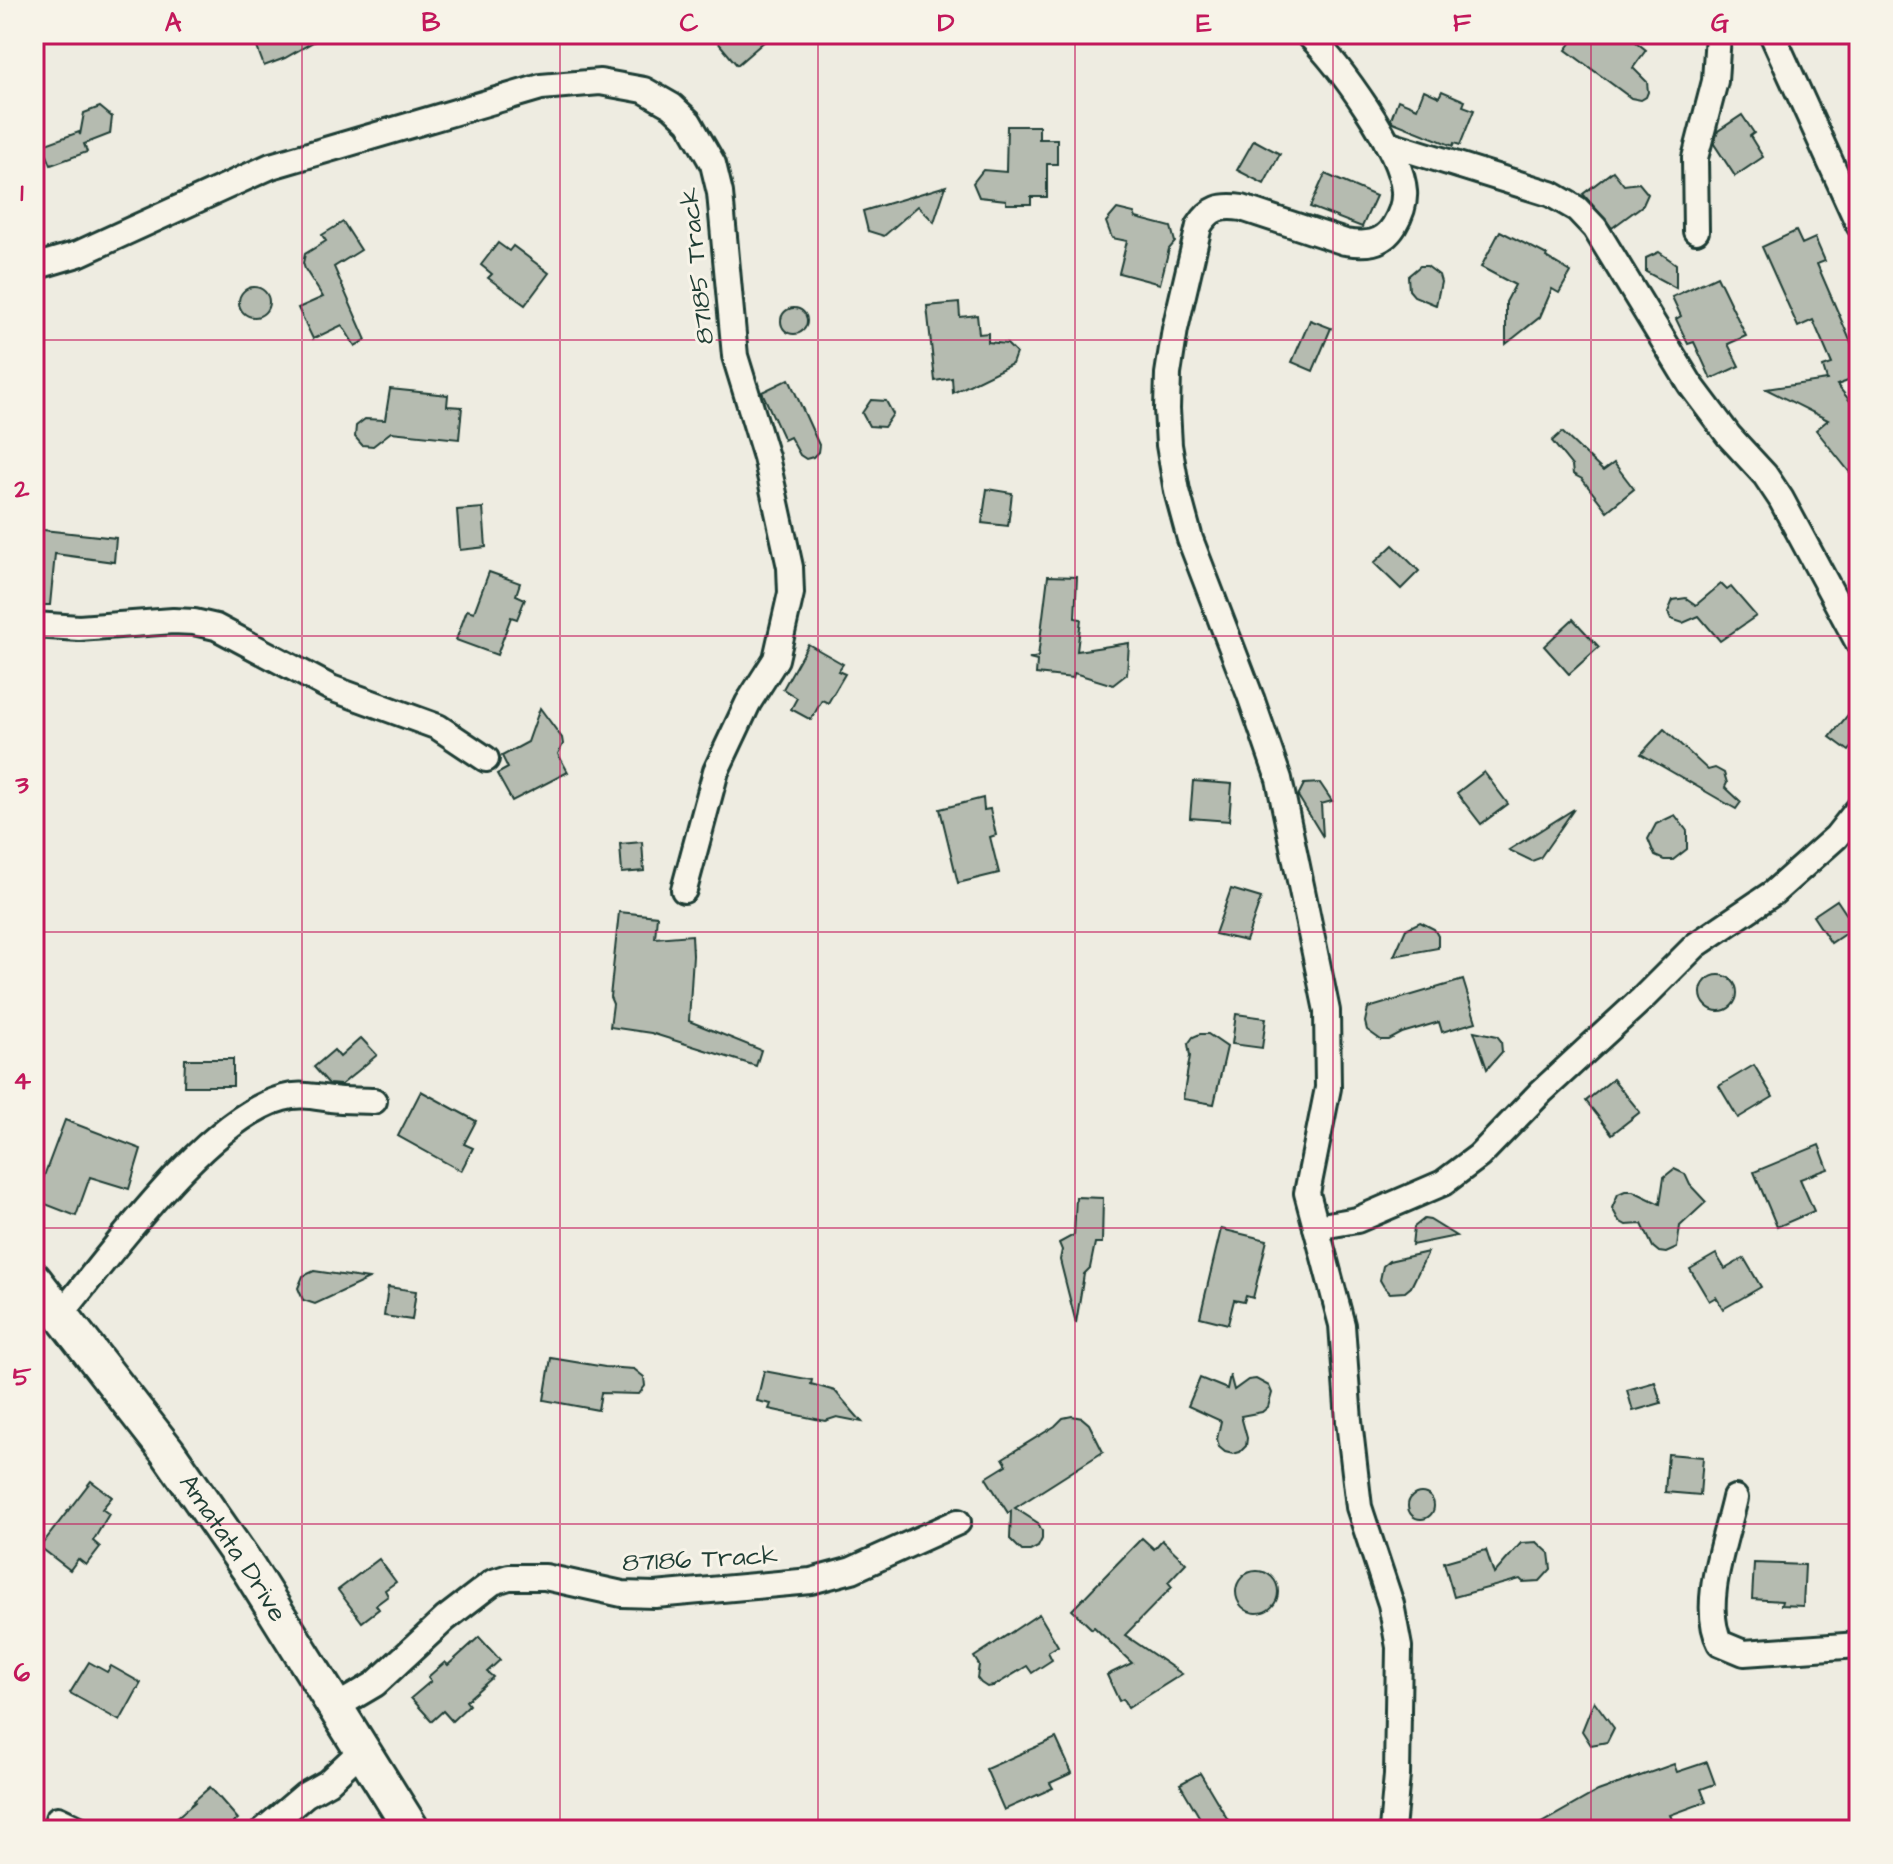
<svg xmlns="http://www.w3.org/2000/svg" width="1893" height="1864" viewBox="0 0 1893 1864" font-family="'Architects Daughter',sans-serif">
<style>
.building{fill:#b5bbb0;stroke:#1f3d34;stroke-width:2}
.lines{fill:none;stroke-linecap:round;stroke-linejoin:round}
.street-casing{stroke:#1f3d34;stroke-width:30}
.secondary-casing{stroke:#1f3d34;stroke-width:40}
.street{stroke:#f7f3e8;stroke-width:24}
.secondary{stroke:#f7f3e8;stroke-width:34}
.grid{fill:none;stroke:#c2185b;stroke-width:2;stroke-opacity:0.55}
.labels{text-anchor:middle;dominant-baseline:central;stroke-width:6;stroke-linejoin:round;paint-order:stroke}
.street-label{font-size:26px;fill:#1f3d34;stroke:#f7f3e8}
.neatline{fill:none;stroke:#c2185b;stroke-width:3}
.grid-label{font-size:26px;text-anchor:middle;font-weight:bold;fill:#c2185b}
</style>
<rect width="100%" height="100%" fill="#eeece1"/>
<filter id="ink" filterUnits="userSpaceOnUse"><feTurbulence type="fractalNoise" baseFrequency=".0125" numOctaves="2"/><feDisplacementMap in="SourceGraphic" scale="16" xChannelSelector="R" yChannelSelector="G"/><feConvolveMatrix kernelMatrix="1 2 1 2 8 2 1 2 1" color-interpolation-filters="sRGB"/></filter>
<g filter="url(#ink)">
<!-- building -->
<g class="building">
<polygon points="252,34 327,34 285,58 264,66"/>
<polygon points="711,34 773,34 737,65"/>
<polygon points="1578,34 1626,34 1646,50 1633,68 1647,82 1648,92 1646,97 1641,100 1631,98 1566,50"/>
<polygon points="1424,90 1439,97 1442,91 1465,101 1463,106 1474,110 1460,145 1454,143 1453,146 1393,122 1391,119 1398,100 1417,108"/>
<polygon points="100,107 112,117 110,134 84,144 87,152 51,165 43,145 79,132 80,135 84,113"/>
<polygon points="1742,115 1754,133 1750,136 1763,157 1735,176 1714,144 1718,131"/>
<polygon points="1007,126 1039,126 1039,139 1057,139 1057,164 1047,164 1047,197 1031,197 1031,204 1006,204 1006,200 979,197 973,183 983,170 1006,172"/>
<polygon points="1254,140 1280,154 1264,184 1237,170"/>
<polygon points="1613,171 1624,185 1639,183 1648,194 1643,205 1612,228 1583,194"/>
<polygon points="1325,174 1376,196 1362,227 1310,207"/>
<polygon points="946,186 934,222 918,206 884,236 868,231 863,211"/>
<polygon points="1117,209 1134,213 1136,218 1171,227 1175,242 1169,249 1160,284 1119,273 1127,241 1112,238 1106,222"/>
<polygon points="343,222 361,250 334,267 366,340 355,346 342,325 313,339 298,308 323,297 305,269 303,263 305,254 326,241 322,235"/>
<polygon points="1500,231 1547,255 1546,257 1571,272 1559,293 1552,289 1540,317 1506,344 1506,302 1515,285 1481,267"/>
<polygon points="1796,231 1802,244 1815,238 1825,261 1817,264 1859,361 1859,377 1837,385 1859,412 1859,484 1816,430 1828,420 1766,389 1827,380 1823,367 1832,364 1813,320 1798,327 1762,247"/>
<polygon points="498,243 509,251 513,246 549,273 525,305 488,278 492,274 481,265"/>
<polygon points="1659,252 1676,264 1676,288 1646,272 1646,258"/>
<polygon points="1420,266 1427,266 1439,275 1441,282 1436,305 1414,296 1409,290 1408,276"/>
<polygon points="1717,276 1746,336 1728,344 1739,366 1711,379 1694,342 1688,344 1676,319 1681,316 1672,297"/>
<circle cx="254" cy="302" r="15"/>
<polygon points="959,303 960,317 977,315 979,334 988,333 988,342 1007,344 1016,353 1012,364 953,393 952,378 935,381 927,306"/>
<circle cx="794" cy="321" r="13"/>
<polygon points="1310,320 1331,328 1313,371 1292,362"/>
<polygon points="789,379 819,445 818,452 813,457 806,459 800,455 790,437 784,440 762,392"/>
<polygon points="390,389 448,395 447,406 462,407 459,439 391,432 373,446 362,445 355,437 356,426 365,419 385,420"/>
<polygon points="871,400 886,401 893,414 884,427 869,426 862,413"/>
<polygon points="1562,432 1603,471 1614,463 1634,489 1607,511 1582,479 1573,474 1572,466 1552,441"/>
<polygon points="987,489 1012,493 1008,526 982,523"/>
<polygon points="483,508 486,547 460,550 457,510"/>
<polygon points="34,529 116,538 114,562 55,554 50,605 34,605"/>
<polygon points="1393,545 1419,571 1401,589 1374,563"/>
<polygon points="489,572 520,583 516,595 525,599 517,619 511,617 497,655 456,640 467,610 474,612"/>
<polygon points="1048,576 1077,577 1075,618 1081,619 1077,651 1129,643 1127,674 1113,685 1074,673 1073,678 1036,674 1037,661 1029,659 1038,657"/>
<polygon points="1721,584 1727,590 1731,587 1756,616 1720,641 1699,616 1683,623 1671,619 1668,612 1673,600 1686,598 1696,605"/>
<polygon points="1573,619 1599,647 1569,674 1544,646"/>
<polygon points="808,644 843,664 838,671 845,674 828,703 822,700 811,720 791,709 797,698 783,689"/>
<polygon points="1859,701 1859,739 1849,751 1830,737"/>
<polygon points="540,708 562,738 563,744 558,754 568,772 512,801 497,774 508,768 502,756 528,742"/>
<polygon points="1664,729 1708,770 1715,768 1724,773 1727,783 1725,787 1741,802 1736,809 1641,754"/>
<polygon points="1484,772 1508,804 1481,824 1457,793"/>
<polygon points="1193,781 1232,784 1229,821 1190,818"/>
<polygon points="1320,783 1332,801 1321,804 1323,837 1298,796 1304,784"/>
<polygon points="983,798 984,810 990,809 996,835 990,837 999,873 958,883 940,809"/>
<polygon points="1574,809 1540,858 1532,861 1509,850"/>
<polygon points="1675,815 1687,831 1687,849 1673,860 1664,860 1655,856 1648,839 1656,824"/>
<polygon points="642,842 644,871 622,873 620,844"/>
<polygon points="1231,889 1261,898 1246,941 1215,934"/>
<polygon points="1837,900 1855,927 1831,943 1813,916"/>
<polygon points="619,912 657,916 655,938 692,935 693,955 689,1021 761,1050 756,1066 651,1033 610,1027 613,1004 610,997"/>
<polygon points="1420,922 1434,929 1438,936 1438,948 1394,956 1406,929"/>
<circle cx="1719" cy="993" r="18"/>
<polygon points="1463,980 1476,1022 1442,1032 1439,1022 1402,1033 1389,1040 1381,1040 1367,1030 1365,1022 1368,1008"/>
<polygon points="1236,1014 1266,1018 1262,1048 1232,1044"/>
<polygon points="1474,1031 1497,1036 1501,1041 1502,1052 1487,1069"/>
<polygon points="1200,1034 1208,1034 1227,1047 1214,1104 1183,1099 1190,1056 1188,1044 1193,1037"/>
<polygon points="361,1038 377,1055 341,1085 329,1084 314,1067 334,1050 340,1057"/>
<polygon points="185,1059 233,1059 233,1086 184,1086"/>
<polygon points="1754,1065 1773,1097 1738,1118 1719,1086"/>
<polygon points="1613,1079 1640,1112 1612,1134 1586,1101"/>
<polygon points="421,1091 476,1121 464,1144 473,1148 461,1171 398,1136"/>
<polygon points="65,1120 141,1149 129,1189 90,1177 76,1216 35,1200"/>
<polygon points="1819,1145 1828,1169 1800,1179 1814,1211 1777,1227 1754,1172"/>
<polygon points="1674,1169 1685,1174 1690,1185 1706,1202 1680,1226 1677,1248 1666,1253 1659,1252 1653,1247 1642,1224 1626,1225 1619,1221 1612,1208 1618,1194 1625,1191 1633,1191 1660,1204 1664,1177"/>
<polygon points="1076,1197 1103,1198 1102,1243 1095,1243 1090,1268 1084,1274 1076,1323 1060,1260 1062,1250 1059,1243 1074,1235"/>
<polygon points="1424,1219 1430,1220 1456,1236 1412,1245 1414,1227"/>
<polygon points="1221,1229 1267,1240 1253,1298 1246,1296 1244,1302 1234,1300 1228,1324 1200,1317"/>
<polygon points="1428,1252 1411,1287 1405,1292 1390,1293 1384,1287 1380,1280 1383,1266 1389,1261"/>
<polygon points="1716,1254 1725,1269 1744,1258 1761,1287 1723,1309 1716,1297 1709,1301 1690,1269"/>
<polygon points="314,1271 369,1279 315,1304 303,1300 298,1288 303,1276"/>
<polygon points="388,1287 416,1291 412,1320 384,1316"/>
<polygon points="551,1358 605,1367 634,1369 644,1377 645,1386 639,1394 601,1393 598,1410 544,1400"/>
<polygon points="764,1371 812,1380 811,1384 835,1391 862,1422 837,1417 825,1421 769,1409 771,1404 757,1401"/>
<polygon points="1230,1375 1234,1390 1248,1380 1256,1379 1269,1386 1272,1393 1268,1407 1262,1412 1241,1416 1247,1438 1246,1446 1240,1452 1233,1454 1225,1452 1219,1447 1217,1439 1221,1421 1188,1406 1200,1378 1227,1389"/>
<polygon points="1655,1382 1661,1403 1633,1411 1627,1390"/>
<polygon points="1072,1416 1082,1418 1089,1424 1103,1452 1015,1508 1038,1523 1042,1531 1042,1539 1038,1547 1030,1551 1022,1551 1010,1539 1011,1511 1008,1513 986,1478 1007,1465 1003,1458 1055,1426 1063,1418"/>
<polygon points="1668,1454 1703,1457 1700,1495 1665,1492"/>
<polygon points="91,1481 112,1497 102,1509 109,1514 93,1541 100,1547 86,1565 78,1559 70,1570 40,1547"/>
<circle cx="1421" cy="1506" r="13"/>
<polygon points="1142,1538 1154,1549 1162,1540 1186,1563 1168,1582 1172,1587 1125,1635 1182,1674 1128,1708 1123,1699 1119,1701 1107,1675 1132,1663 1094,1627 1092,1629 1072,1610"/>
<polygon points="1537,1542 1549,1553 1551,1569 1540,1581 1523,1582 1520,1579 1454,1597 1444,1562 1486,1550 1494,1574 1521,1543"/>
<polygon points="379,1559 396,1582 385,1590 388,1596 376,1605 379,1609 362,1622 338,1590"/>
<polygon points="1754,1563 1805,1565 1803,1606 1781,1605 1782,1601 1752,1599"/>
<circle cx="1257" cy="1592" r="21"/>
<polygon points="1039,1614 1058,1646 1048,1652 1052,1660 1032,1673 1027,1666 994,1686 987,1687 981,1683 977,1678 979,1665 974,1657"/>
<polygon points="479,1637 500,1660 487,1672 493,1677 466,1701 469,1705 452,1721 443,1711 432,1721 411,1698 431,1681 428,1677 445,1662 448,1665"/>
<polygon points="89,1662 107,1672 111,1666 141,1683 120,1721 70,1693"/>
<polygon points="1594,1701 1614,1728 1607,1742 1591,1745 1582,1731"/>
<polygon points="1056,1738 1072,1773 1050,1783 1053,1788 1004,1810 986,1769"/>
<polygon points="1707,1762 1715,1784 1701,1789 1706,1802 1670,1815 1677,1830 1529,1830 1598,1791 1674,1764 1677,1772"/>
<polygon points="1200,1773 1234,1830 1207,1830 1180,1784"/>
<polygon points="210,1787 238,1819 225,1830 162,1830 195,1802 194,1801"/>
</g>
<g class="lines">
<!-- street casing -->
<g class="street-casing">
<g id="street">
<path d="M1308 34C1338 64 1401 148 1404 191 1405 203 1400 216 1394 226 1382 245 1365 245 1345 242L1242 208C1221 205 1210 208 1199 226L1175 329 1168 374 1167 409 1169 445 1177 491 1190 539 1251 698 1279 779 1327 1011 1328 1088 1307 1193 1342 1325 1349 1421 1359 1507 1391 1604 1399 1647 1397 1775 1392 1830"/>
<polyline points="1772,34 1859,225"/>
<polyline points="1387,143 1551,194 1577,209 1595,228 1690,384 1729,436 1765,475 1781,499 1859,644"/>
<polyline points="1696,231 1695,158 1715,81 1718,34"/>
<polyline points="34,267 78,254 271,166 541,87 600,82 644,90 672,106 689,122 713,164 720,193 735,356 766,457 790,567 791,593 776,659 748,703 716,771 684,890"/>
<polyline points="34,625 79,628 173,621 194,622 216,627 331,688 438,727 486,759"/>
<polyline points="1316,1227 1357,1220 1443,1183 1479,1156 1541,1092 1642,999 1696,945 1773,893 1836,837 1859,808"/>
<path d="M61 1314C112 1253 207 1118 283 1098 300 1093 315 1097 331 1099 345 1101 360 1100 374 1101"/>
<path d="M1735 1498C1726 1539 1700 1605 1720 1643L1744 1653 1859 1645"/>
<polyline points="336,1707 375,1684 445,1619 493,1582 509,1577 545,1577 622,1594 655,1595 811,1581 852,1570 958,1522"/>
<polyline points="58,1819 81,1830"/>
<polyline points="264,1830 305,1795 328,1782 363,1749"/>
</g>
</g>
<!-- secondary casing -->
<g class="secondary-casing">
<g id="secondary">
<path id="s1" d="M34 1280 167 1451 249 1569 412 1830"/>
</g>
</g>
<!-- street -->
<use href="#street" class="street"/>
<!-- secondary -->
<use href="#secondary" class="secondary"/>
</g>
</g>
<!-- grid -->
<path class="grid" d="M302 34V1830M560 34V1830M818 34V1830M1075 34V1830M1333 34V1830M1591 34V1830M34 340H1859M34 636H1859M34 932H1859M34 1228H1859M34 1524H1859"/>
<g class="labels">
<!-- street labels -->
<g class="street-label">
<text transform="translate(697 266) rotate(-96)">87185 Track</text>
<text stroke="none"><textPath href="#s1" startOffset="334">Amatata Drive</textPath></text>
<text transform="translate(700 1559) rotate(-3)">87186 Track</text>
</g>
</g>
<!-- margin -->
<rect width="1893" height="1864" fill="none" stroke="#f7f3e8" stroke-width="88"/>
<rect x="44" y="44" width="1805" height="1776" class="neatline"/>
<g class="grid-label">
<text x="173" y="31">A</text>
<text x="431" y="31">B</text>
<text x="689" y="31">C</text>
<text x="946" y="31">D</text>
<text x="1204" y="31">E</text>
<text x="1462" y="31">F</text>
<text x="1720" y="31">G</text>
<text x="22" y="201">1</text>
<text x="22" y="497">2</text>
<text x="22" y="793">3</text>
<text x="22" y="1089">4</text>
<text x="22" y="1385">5</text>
<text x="22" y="1681">6</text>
</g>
</svg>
